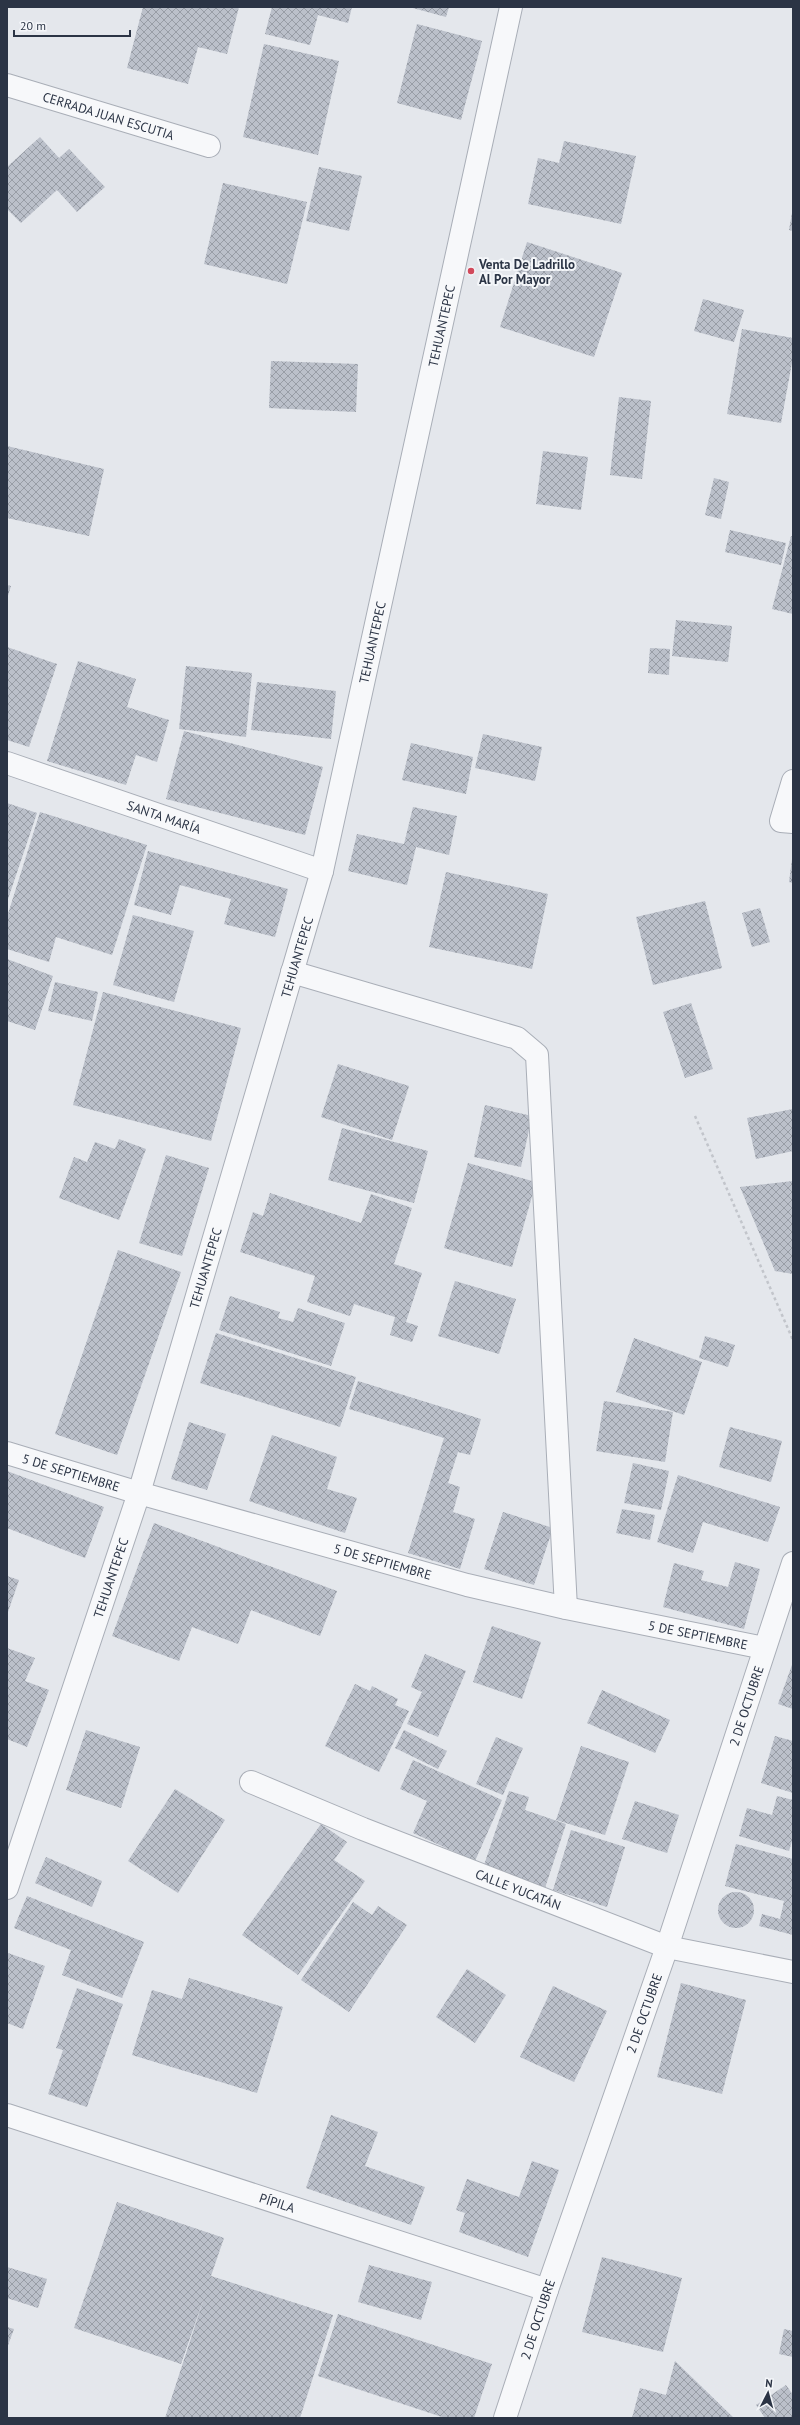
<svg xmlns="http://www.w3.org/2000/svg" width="800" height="2425" viewBox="0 0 800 2425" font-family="'PT Sans',sans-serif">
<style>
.building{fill:url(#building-cross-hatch)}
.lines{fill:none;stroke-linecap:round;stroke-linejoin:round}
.street-casing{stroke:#a9aeb7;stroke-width:24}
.path{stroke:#c2c5cb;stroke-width:2.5;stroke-dasharray:3 3;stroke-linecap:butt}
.street{stroke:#f7f8fa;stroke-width:22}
.poi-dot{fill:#d1495b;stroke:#f4f6f9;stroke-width:1.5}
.labels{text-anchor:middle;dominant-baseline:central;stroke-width:4;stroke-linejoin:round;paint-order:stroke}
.street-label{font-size:13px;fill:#2b3445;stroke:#f4f6f9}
.poi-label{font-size:13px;font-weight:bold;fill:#2b3445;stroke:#f4f6f9;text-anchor:start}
</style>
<defs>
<pattern id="building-cross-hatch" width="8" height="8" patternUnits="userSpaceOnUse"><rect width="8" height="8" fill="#bbc0ca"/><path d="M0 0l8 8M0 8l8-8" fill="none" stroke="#989da6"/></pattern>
</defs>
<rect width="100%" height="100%" fill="#e4e7ec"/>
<!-- building -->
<g class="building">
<polygon points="143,7 239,7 227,54 198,47 188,84 127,68"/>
<polygon points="272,7 352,7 348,23 318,15 310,45 265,34"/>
<polygon points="409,7 449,7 446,17"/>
<polygon points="417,24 482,41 461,120 397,103"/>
<polygon points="264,44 339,61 318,155 243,137"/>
<polygon points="40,137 59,158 69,149 105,187 77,212 57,190 21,223 7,209 7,167"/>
<polygon points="564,141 636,156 621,224 528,204 538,158 559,163"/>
<polygon points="319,167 362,176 349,231 306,221"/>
<polygon points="223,183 307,202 287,284 204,264"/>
<polygon points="792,213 793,213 793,231 789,230"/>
<polygon points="527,242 622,273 594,357 500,327"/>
<polygon points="703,299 744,310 734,342 694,331"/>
<polygon points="742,329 793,338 793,357 781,423 727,414"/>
<polygon points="271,361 358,364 356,412 269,408"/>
<polygon points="619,397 651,401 642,479 610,475"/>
<polygon points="7,446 104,469 89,536 7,518"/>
<polygon points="543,451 588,457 581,510 536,504"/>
<polygon points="714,478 729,482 721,519 705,515"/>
<polygon points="730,530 786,543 781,565 725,552"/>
<polygon points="791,536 793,537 793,614 772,609"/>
<polygon points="7,585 11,586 7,599"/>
<polygon points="676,620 732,626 728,662 672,656"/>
<polygon points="7,647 57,664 29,747 7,740"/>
<polygon points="650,648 670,649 669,675 648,673"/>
<polygon points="78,661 136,679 127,707 169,720 157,762 136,755 126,785 47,761"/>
<polygon points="186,666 252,673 246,737 179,729"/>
<polygon points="257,682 336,691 331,739 251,730"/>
<polygon points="184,731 323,767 305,835 166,799"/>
<polygon points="483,734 542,747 535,781 475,768"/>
<polygon points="411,743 473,757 466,794 402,780"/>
<polygon points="7,803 37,813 7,902"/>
<polygon points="413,807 457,816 449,855 416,847 407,885 348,871 357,834 404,844"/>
<polygon points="40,812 147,845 112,955 56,937 49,962 7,949 7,917"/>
<polygon points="148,851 288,889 275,937 224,924 231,899 180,885 171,915 134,905"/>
<polygon points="792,859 793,859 793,883 789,882"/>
<polygon points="446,872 548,894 532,969 429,947"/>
<polygon points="705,901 722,968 653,985 636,917"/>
<polygon points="760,908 770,942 752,947 742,913"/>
<polygon points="133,915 194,931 174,1002 113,985"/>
<polygon points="7,959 53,976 35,1030 7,1021"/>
<polygon points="55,982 98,992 92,1021 48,1011"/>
<polygon points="103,992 241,1028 211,1141 73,1105"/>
<polygon points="691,1003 713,1069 685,1078 663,1012"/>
<polygon points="338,1064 409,1086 392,1140 321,1117"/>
<polygon points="485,1105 532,1116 521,1167 474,1157"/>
<polygon points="793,1109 793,1151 756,1159 747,1118"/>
<polygon points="342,1128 428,1151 414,1203 328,1180"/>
<polygon points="119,1139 146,1149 119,1220 59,1198 74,1157 87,1162 95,1142 115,1149"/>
<polygon points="166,1155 209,1168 182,1256 139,1243"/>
<polygon points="468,1163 536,1182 512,1267 444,1248"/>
<polygon points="793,1181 793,1274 775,1271 740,1187"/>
<polygon points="270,1193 361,1223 371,1194 412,1208 394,1264 422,1273 406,1322 418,1326 412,1342 390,1335 395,1317 354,1304 350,1316 307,1302 315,1276 240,1252 253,1212 263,1216"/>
<polygon points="118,1250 181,1272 117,1455 55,1434"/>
<polygon points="455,1281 516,1299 499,1354 438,1336"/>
<polygon points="230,1296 280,1312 278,1318 293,1322 298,1308 345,1323 331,1366 219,1330"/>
<polygon points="216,1333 356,1377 340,1427 200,1383"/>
<polygon points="705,1336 735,1345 728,1367 699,1358"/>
<polygon points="634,1338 702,1362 684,1415 616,1392"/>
<polygon points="358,1381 481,1419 470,1455 458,1452 448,1483 460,1487 453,1512 475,1519 460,1569 408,1553 444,1438 349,1409"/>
<polygon points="604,1401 673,1412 665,1462 596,1451"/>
<polygon points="189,1422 226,1434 207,1490 171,1479"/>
<polygon points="730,1427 782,1441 771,1482 719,1467"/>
<polygon points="272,1435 337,1457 327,1489 357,1498 345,1533 249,1501"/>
<polygon points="633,1463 669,1471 661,1510 624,1503"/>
<polygon points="7,1471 104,1507 85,1558 7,1528"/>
<polygon points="678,1475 780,1507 768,1542 703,1522 693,1553 657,1542"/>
<polygon points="622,1509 655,1515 650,1540 616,1533"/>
<polygon points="503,1512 553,1528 534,1585 484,1569"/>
<polygon points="154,1523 337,1591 320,1636 251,1610 238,1644 192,1627 179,1661 112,1636"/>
<polygon points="735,1562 760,1569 744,1629 663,1607 674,1563 704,1571 701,1580 728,1587"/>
<polygon points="7,1576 19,1580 7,1615"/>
<polygon points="492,1626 541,1642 522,1699 473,1682"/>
<polygon points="7,1648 35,1658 25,1681 49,1690 27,1747 7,1739"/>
<polygon points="425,1654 466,1671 438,1737 407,1724 422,1692 411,1687"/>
<polygon points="793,1662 793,1709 778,1704"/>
<polygon points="355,1684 370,1691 372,1686 398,1699 395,1705 409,1711 379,1772 325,1746"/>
<polygon points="602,1690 670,1720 655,1753 587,1723"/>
<polygon points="86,1730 140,1747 121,1808 66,1790"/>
<polygon points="404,1730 447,1751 438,1769 395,1748"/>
<polygon points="775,1736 793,1741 793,1793 761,1783"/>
<polygon points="496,1737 523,1748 503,1795 476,1784"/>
<polygon points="581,1746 629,1762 605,1835 556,1820"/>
<polygon points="413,1760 502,1800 475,1861 413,1833 427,1801 400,1789"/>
<polygon points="175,1789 225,1820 178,1893 128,1861"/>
<polygon points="509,1791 529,1797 525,1810 566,1824 545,1888 483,1868"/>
<polygon points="777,1796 793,1800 793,1838 789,1851 739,1836 747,1808 772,1815"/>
<polygon points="635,1801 679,1815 667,1853 622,1839"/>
<polygon points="321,1824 347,1842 334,1860 365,1881 298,1975 242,1935"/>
<polygon points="571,1830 625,1847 607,1907 553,1890"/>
<polygon points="736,1844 793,1859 793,1935 759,1926 762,1914 780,1919 784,1901 725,1886"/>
<polygon points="46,1857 102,1881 92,1907 35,1883"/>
<circle cx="736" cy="1910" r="18"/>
<polygon points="27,1896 144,1942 122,1998 62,1975 71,1950 14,1928"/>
<polygon points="353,1902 372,1915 378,1906 407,1925 349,2012 301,1980"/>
<polygon points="8,1953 45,1966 23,2029 7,2023"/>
<polygon points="467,1969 506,1995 475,2043 436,2017"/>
<polygon points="189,1978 283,2007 257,2093 132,2055 152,1990 182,1999"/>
<polygon points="681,1983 746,2000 722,2094 657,2077"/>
<polygon points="553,1986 607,2011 574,2082 520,2057"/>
<polygon points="77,1988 123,2004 87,2107 48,2094 63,2050 56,2048"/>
<polygon points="331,2115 378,2132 365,2166 425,2187 411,2225 306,2188"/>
<polygon points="532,2161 559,2170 528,2257 459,2232 465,2213 456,2210 467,2179 519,2197"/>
<polygon points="117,2202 224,2238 211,2276 333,2315 300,2418 165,2418 205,2295 181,2364 74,2328"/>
<polygon points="602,2257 682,2278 663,2352 582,2332"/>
<polygon points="369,2265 432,2282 421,2320 358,2302"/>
<polygon points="7,2267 47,2279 38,2308 7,2298"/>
<polygon points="338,2314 492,2364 474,2418 445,2418 318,2376"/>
<polygon points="7,2327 14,2329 7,2348"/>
<polygon points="784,2329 793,2331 793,2357 779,2354"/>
<polygon points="675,2361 734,2418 632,2418 640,2388 666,2395"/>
<polygon points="786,2385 793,2395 793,2418 765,2418 756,2405"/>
</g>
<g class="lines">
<!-- street casing -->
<g class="street-casing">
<g id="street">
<path id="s1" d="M7 85 209 146"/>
<path id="s2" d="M7 763 322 871"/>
<polyline points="793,781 781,821 793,822"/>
<polyline points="292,972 517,1038 537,1055 566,1608"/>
<path id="s3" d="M7 1453 139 1493 467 1585 566 1608 764 1648"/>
<path id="s4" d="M251 1782 363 1829 667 1947 793 1972"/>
<path id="s5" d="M7 1888 139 1493 322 871 511 7"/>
<path id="s6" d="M7 2115 547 2290"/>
<path id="s7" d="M505 2418 547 2290 667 1947 793 1563"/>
</g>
</g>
<!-- path -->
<polyline class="path" points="695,1116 793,1340"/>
<!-- street -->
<use href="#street" class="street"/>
</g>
<!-- markers -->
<circle class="poi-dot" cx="471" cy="271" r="4"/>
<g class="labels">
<!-- street labels -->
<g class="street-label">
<text stroke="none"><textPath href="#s1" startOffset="106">CERRADA JUAN ESCUTIA</textPath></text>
<text stroke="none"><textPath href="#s5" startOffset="1623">TEHUANTEPEC</textPath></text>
<text stroke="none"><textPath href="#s5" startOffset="1299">TEHUANTEPEC</textPath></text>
<text stroke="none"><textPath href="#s2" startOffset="166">SANTA MARÍA</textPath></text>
<text stroke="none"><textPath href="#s5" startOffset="975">TEHUANTEPEC</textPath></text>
<text stroke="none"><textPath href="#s5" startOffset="651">TEHUANTEPEC</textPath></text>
<text stroke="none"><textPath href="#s3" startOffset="67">5 DE SEPTIEMBRE</textPath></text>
<text stroke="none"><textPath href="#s3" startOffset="391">5 DE SEPTIEMBRE</textPath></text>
<text stroke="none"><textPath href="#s5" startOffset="327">TEHUANTEPEC</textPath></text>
<text stroke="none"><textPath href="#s3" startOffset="715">5 DE SEPTIEMBRE</textPath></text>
<text stroke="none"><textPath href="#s7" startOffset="752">2 DE OCTUBRE</textPath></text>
<text stroke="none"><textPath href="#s4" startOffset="288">CALLE YUCATÁN</textPath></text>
<text stroke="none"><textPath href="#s7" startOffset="428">2 DE OCTUBRE</textPath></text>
<text stroke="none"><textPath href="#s6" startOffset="284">PÍPILA</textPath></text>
<text stroke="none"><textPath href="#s7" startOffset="104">2 DE OCTUBRE</textPath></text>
</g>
<!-- poi labels -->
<g class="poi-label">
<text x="479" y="264">Venta De Ladrillo<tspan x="479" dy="15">Al Por Mayor</tspan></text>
</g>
</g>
<!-- border -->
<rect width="800" height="2425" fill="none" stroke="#2b3445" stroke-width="16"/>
<!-- north arrow -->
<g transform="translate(768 2393) rotate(6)" stroke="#f4f6f9" stroke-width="3" paint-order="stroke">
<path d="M0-3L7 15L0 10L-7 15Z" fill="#2b3445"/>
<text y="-6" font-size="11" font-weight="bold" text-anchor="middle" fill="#2b3445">N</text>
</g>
<!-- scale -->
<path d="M14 30v6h116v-6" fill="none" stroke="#2b3445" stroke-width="2"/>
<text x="20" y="30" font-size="12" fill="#2b3445" stroke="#f4f6f9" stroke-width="3" paint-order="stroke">20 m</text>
</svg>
